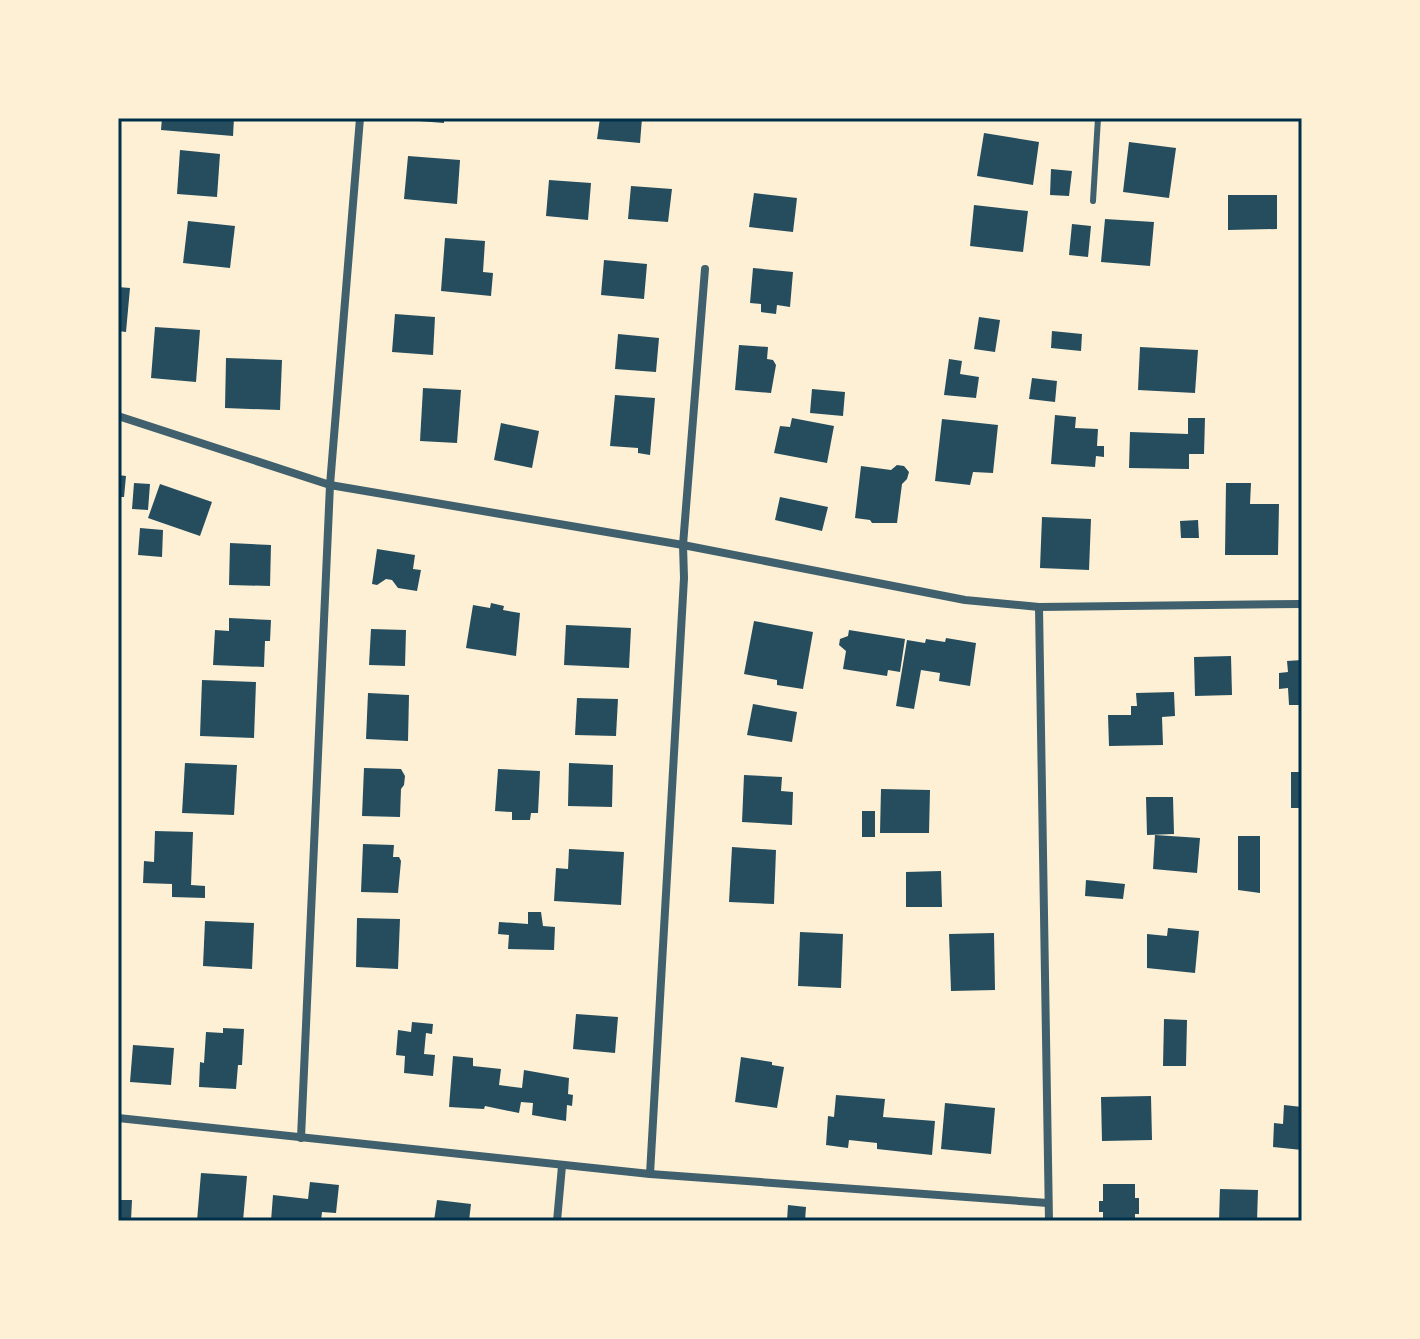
<svg xmlns="http://www.w3.org/2000/svg" width="1420" height="1339" viewBox="0 0 1420 1339" font-family="Montserrat,sans-serif">
<style>
.building{fill:#264d5e}
.lines{fill:none;stroke-linecap:round;stroke-linejoin:round}
.service{stroke:#3f606c;stroke-width:6}
.minor{stroke:#3f606c;stroke-width:8}
.neatline{fill:none;stroke:#003049;stroke-width:3}
</style>
<rect width="100%" height="100%" fill="#fdf0d5"/>
<!-- building -->
<g class="building">
<polygon points="162,118 234,118 233,136 161,130"/>
<polygon points="406,118 444,118 444,123 406,120"/>
<polygon points="600,118 642,118 640,143 597,139"/>
<polygon points="984,133 1039,142 1033,185 977,176"/>
<polygon points="1129,142 1176,148 1169,198 1123,192"/>
<polygon points="180,150 220,154 217,197 177,194"/>
<polygon points="408,156 460,160 457,204 404,199"/>
<polygon points="1051,169 1072,171 1069,196 1050,195"/>
<polygon points="549,180 591,183 588,220 546,216"/>
<polygon points="631,186 672,189 668,222 628,219"/>
<polygon points="754,193 797,198 793,232 749,227"/>
<polygon points="1228,195 1277,195 1277,229 1228,230"/>
<polygon points="974,205 1028,211 1023,252 970,246"/>
<polygon points="1105,219 1154,222 1150,266 1101,262"/>
<polygon points="188,221 235,226 230,268 183,263"/>
<polygon points="1072,224 1091,226 1088,257 1069,255"/>
<polygon points="445,238 485,241 483,272 493,273 491,296 441,291"/>
<polygon points="604,260 647,264 644,299 601,295"/>
<polygon points="753,268 793,272 790,307 777,305 776,314 761,312 761,304 750,303"/>
<polygon points="118,287 130,288 126,332 118,331"/>
<polygon points="395,314 435,317 433,355 392,352"/>
<polygon points="979,317 1000,320 995,352 974,349"/>
<polygon points="155,327 200,330 196,382 151,378"/>
<polygon points="1052,331 1082,334 1081,351 1051,348"/>
<polygon points="618,334 659,338 656,372 615,369"/>
<polygon points="739,345 768,347 767,359 773,360 776,365 771,393 735,390"/>
<polygon points="1140,347 1198,350 1195,393 1138,390"/>
<polygon points="226,358 282,360 280,410 225,408"/>
<polygon points="949,359 962,361 960,374 979,377 976,398 944,395"/>
<polygon points="1032,378 1057,381 1055,402 1029,399"/>
<polygon points="423,388 461,390 457,443 420,441"/>
<polygon points="812,389 845,392 843,416 810,413"/>
<polygon points="615,395 655,398 650,455 638,453 638,448 610,446"/>
<polygon points="1055,415 1076,417 1075,428 1098,429 1097,446 1104,446 1104,457 1096,456 1095,467 1051,464"/>
<polygon points="792,418 834,426 827,463 774,453 780,426 790,427"/>
<polygon points="1188,418 1205,418 1204,454 1189,454 1189,469 1129,468 1130,432 1188,434"/>
<polygon points="942,419 998,425 993,473 973,472 970,485 935,481"/>
<polygon points="501,423 539,431 532,468 494,460"/>
<polygon points="897,465 904,466 909,472 907,479 902,484 897,523 872,523 870,520 855,518 861,466 891,470"/>
<polygon points="118,475 126,476 124,497 118,497"/>
<polygon points="134,483 150,484 148,510 132,509"/>
<polygon points="1226,483 1251,483 1250,504 1279,504 1278,555 1225,555"/>
<polygon points="160,484 212,502 200,536 148,518"/>
<polygon points="780,497 828,507 822,531 775,520"/>
<polygon points="1042,517 1091,519 1089,570 1040,568"/>
<polygon points="1198,520 1199,538 1181,538 1180,521"/>
<polygon points="140,528 163,530 162,557 138,555"/>
<polygon points="230,543 271,545 270,586 229,585"/>
<polygon points="377,549 415,555 413,569 421,570 417,591 398,588 392,580 386,579 377,585 372,584"/>
<polygon points="491,603 504,606 503,610 520,613 516,656 466,648 473,605 490,608"/>
<polygon points="229,618 271,620 270,641 265,641 264,667 213,665 215,630 229,631"/>
<polygon points="754,621 813,632 803,689 777,685 777,680 744,674"/>
<polygon points="566,625 631,628 629,668 564,665"/>
<polygon points="371,629 406,630 405,666 369,665"/>
<polygon points="849,630 905,639 900,672 888,670 887,676 843,669 846,651 839,645 840,639 848,636"/>
<polygon points="946,638 976,643 970,686 939,681 940,673 921,670 914,709 896,706 907,640 925,643 926,639 945,642"/>
<polygon points="1231,656 1232,695 1195,696 1194,657"/>
<polygon points="1302,660 1302,705 1289,705 1288,688 1279,689 1279,673 1288,672 1287,661"/>
<polygon points="202,680 256,682 254,738 200,736"/>
<polygon points="1174,692 1175,716 1162,717 1163,745 1109,746 1108,715 1131,715 1131,706 1137,706 1136,693"/>
<polygon points="368,693 409,695 408,741 366,739"/>
<polygon points="577,698 618,699 616,736 575,735"/>
<polygon points="753,704 797,712 792,742 747,735"/>
<polygon points="185,763 237,765 234,815 182,813"/>
<polygon points="569,763 613,765 612,807 568,806"/>
<polygon points="364,768 401,769 405,776 404,785 401,789 400,817 362,816"/>
<polygon points="498,769 540,771 538,813 531,813 530,820 512,820 512,812 495,811"/>
<rect x="1291" y="772" width="11" height="36"/>
<polygon points="744,775 782,777 781,791 793,792 792,825 742,822"/>
<polygon points="881,789 930,790 929,833 880,833"/>
<polygon points="1146,797 1173,797 1174,834 1147,835"/>
<rect x="862" y="811" width="13" height="26"/>
<polygon points="155,831 193,832 191,885 205,886 205,898 172,897 172,884 143,883 144,861 154,862"/>
<polygon points="1155,835 1200,838 1197,873 1153,869"/>
<polygon points="1238,836 1260,836 1260,893 1238,890"/>
<polygon points="363,844 394,845 393,857 399,857 401,861 398,893 361,892"/>
<polygon points="732,847 776,850 774,904 729,902"/>
<polygon points="569,849 624,852 621,905 554,901 556,868 568,869"/>
<polygon points="941,871 942,907 906,907 906,872"/>
<polygon points="1086,880 1125,884 1123,899 1085,896"/>
<polygon points="528,912 541,912 543,926 555,927 554,950 508,949 509,935 498,934 499,922 528,924"/>
<polygon points="357,918 400,919 398,969 356,967"/>
<polygon points="205,921 254,923 252,969 203,966"/>
<polygon points="1168,928 1199,931 1195,973 1147,968 1147,934 1167,936"/>
<polygon points="800,932 843,934 841,988 798,986"/>
<polygon points="994,933 995,990 951,991 949,934"/>
<polygon points="576,1014 618,1017 615,1053 573,1049"/>
<polygon points="1164,1019 1187,1020 1186,1066 1163,1066"/>
<polygon points="412,1022 433,1024 432,1034 426,1033 424,1054 435,1055 433,1076 404,1073 405,1056 396,1055 398,1030 411,1032"/>
<polygon points="223,1028 244,1029 242,1065 238,1065 236,1089 199,1087 200,1062 204,1063 206,1032 223,1033"/>
<polygon points="133,1045 174,1048 171,1085 130,1082"/>
<polygon points="453,1056 473,1058 473,1066 501,1069 499,1085 522,1088 524,1070 569,1078 568,1094 573,1095 572,1106 567,1105 566,1121 532,1115 533,1103 521,1102 519,1113 485,1106 484,1109 449,1107"/>
<polygon points="741,1057 772,1062 772,1065 784,1067 777,1108 735,1102"/>
<polygon points="836,1095 885,1099 883,1117 935,1121 932,1155 877,1149 877,1143 849,1140 848,1148 826,1145 828,1116 834,1117"/>
<polygon points="1151,1096 1152,1140 1102,1141 1101,1097"/>
<polygon points="945,1103 995,1108 991,1154 941,1149"/>
<polygon points="1284,1105 1302,1107 1302,1150 1273,1147 1274,1123 1283,1124"/>
<polygon points="201,1173 247,1176 243,1221 197,1221"/>
<polygon points="310,1182 339,1185 336,1213 322,1212 321,1221 271,1221 273,1195 308,1199"/>
<polygon points="1103,1184 1135,1184 1135,1198 1139,1198 1139,1214 1135,1214 1135,1221 1103,1221 1103,1212 1099,1212 1099,1201 1103,1201"/>
<polygon points="1220,1189 1258,1190 1257,1221 1219,1221"/>
<polygon points="118,1200 132,1200 131,1220 118,1219"/>
<polygon points="437,1200 471,1204 469,1221 434,1221"/>
<polygon points="788,1205 806,1207 805,1221 787,1221"/>
</g>
<g class="lines">
<!-- service -->
<polyline class="service" points="1093,201 1098,118"/>
<!-- minor -->
<g class="minor">
<polyline points="118,416 330,485 683,545 965,600 1039,607 1302,604"/>
<polyline points="1039,607 1049,1221"/>
<polyline points="118,1118 650,1174 1048,1203"/>
<polyline points="301,1138 330,485 360,118"/>
<polyline points="650,1174 684,578 683,545 705,269"/>
<polyline points="557,1221 562,1166"/>
</g>
</g>
<!-- border -->
<rect width="1420" height="1339" fill="none" stroke="#fdf0d5" stroke-width="240"/>
<rect x="120" y="120" width="1180" height="1099" class="neatline"/>
</svg>
